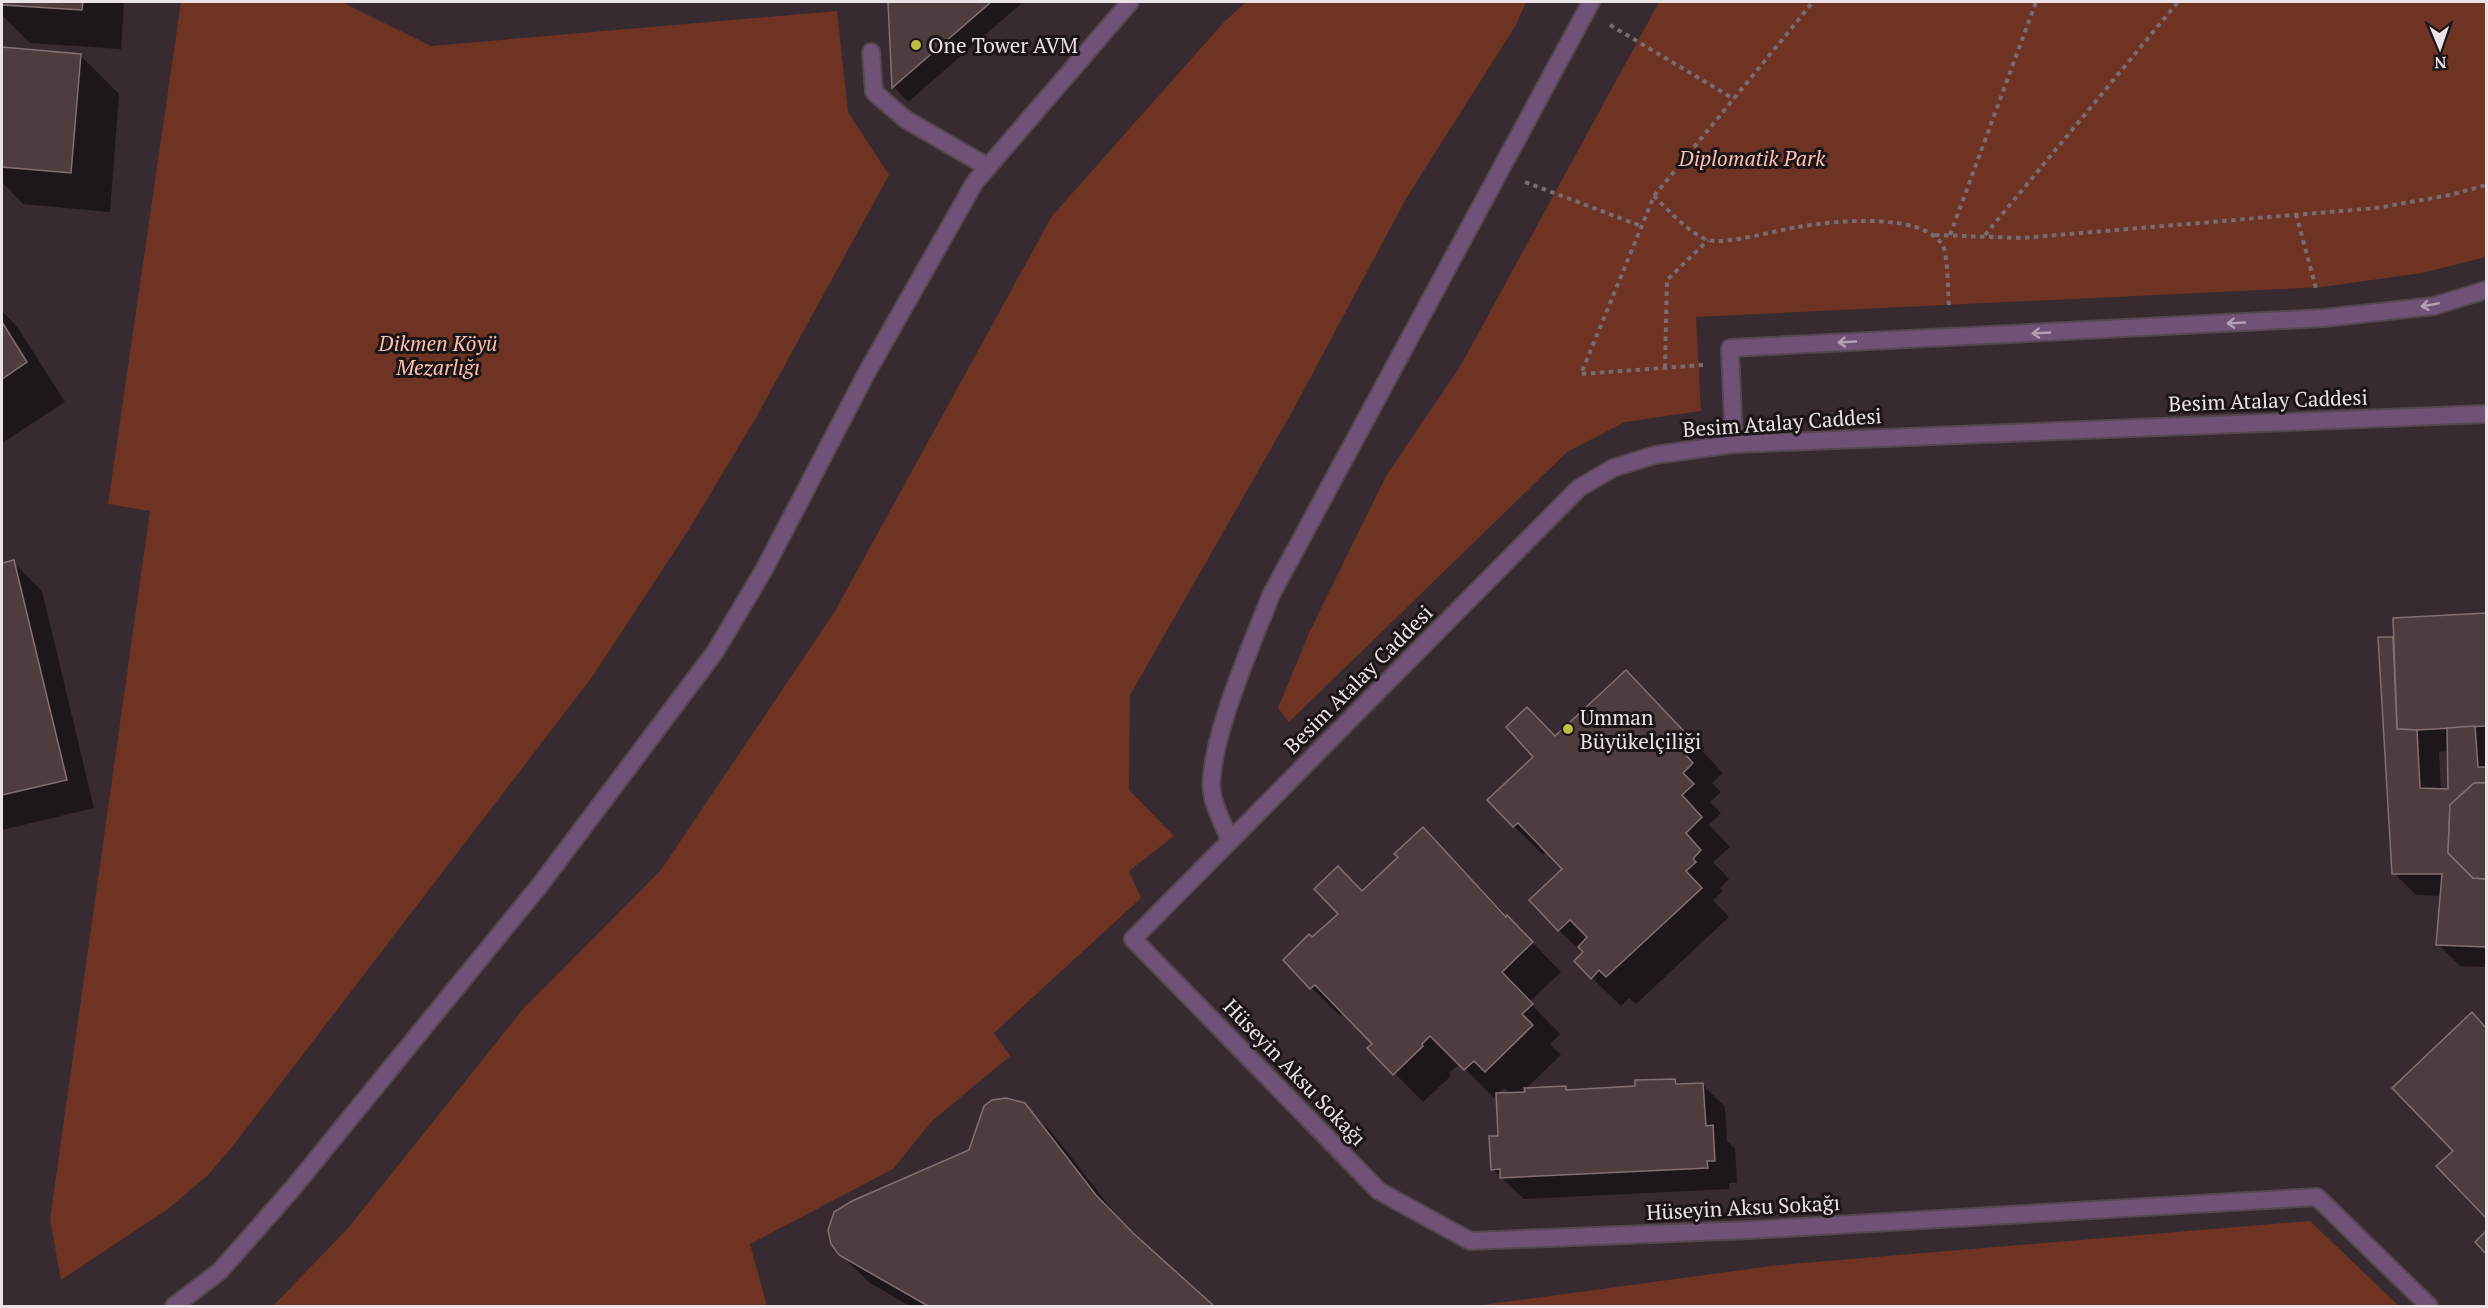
<svg xmlns="http://www.w3.org/2000/svg" width="2488" height="1308" viewBox="0 0 2488 1308" font-family="'PT Serif',serif">
<style>
.green{fill:#6e3323}
.shadow{fill:#0007;fill-rule:evenodd}
.building{fill:#4e3d3f;stroke:#827072;stroke-width:1.5}
.lines{fill:none;stroke-linecap:round;stroke-linejoin:round}
.service-casing{stroke:#54474e;stroke-width:20}
.pedestrian-casing{stroke:#54474e;stroke-width:20}
.minor-casing{stroke:#54474e;stroke-width:20}
.path{stroke:#776c72;stroke-width:4;stroke-dasharray:4.5 4.5;stroke-linecap:butt}
.service{stroke:#715277;stroke-width:16}
.pedestrian{stroke:#715277;stroke-width:16}
.minor{stroke:#715277;stroke-width:16}
.oneway{stroke:#b4a1b4}
.poi-dot{fill:#bdbf43;stroke:#1b1518;stroke-width:2}
.labels{text-anchor:middle;dominant-baseline:central;stroke-width:6;stroke-linejoin:round;paint-order:stroke}
.poi-label{font-size:21px;fill:#ebe2e6;stroke:#1b1518;text-anchor:start}
.park-label{font-size:21px;font-style:italic;fill:#fec1b0;stroke:#1b1518}
.street-label{font-size:21px;fill:#ebe2e6;stroke:#1b1518}
</style>
<rect width="100%" height="100%" fill="#372a31"/>
<!-- green -->
<g class="green">
<polygon points="181,2 342,2 431,46 837,11 848,112 889,175 757,416 691,526 592,677 232,1147 208,1175 168,1209 61,1280 50,1219 150,511 108,504"/>
<polygon points="1246,2 1526,2 1516,25 1407,197 1293,410 1130,695 1129,790 1174,836 1129,871 1141,898 994,1033 1010,1056 932,1121 893,1169 750,1244 767,1306 273,1306 349,1227 523,1009 661,870 835,611 1052,216 1225,21"/>
<polygon points="1659,2 2486,2 2486,257 2422,273 2322,287 1696,317 1701,411 1625,422 1567,452 1289,722 1278,708 1309,633 1386,476 1461,365"/>
<polygon points="2310,1221 2399,1306 1475,1306 1779,1265"/>
</g>
<!-- shadow -->
<g class="shadow">
<polygon points="2,2 124,2 121,49 30,43 2,15"/>
<polygon points="889,2 1023,2 908,102 894,87"/>
<polygon points="2,49 80,55 119,94 110,212 23,204 2,182"/>
<polygon points="2,311 18,328 65,402 2,443"/>
<polygon points="13,562 42,591 94,808 2,830 2,565"/>
<path d="M2486 614V967L2460 966 2438 944 2442 896 2416 895 2394 873 2380 638H2394L2395 619ZM2449 751V790H2441L2439 752Z"/>
<polygon points="1655,701 1723,773 1712,783 1721,792 1710,802 1721,813 1709,825 1730,847 1713,862 1729,879 1720,888 1723,891 1713,900 1729,917 1636,1004 1629,998 1621,1006 1592,978 1583,954 1559,930 1564,870 1546,851 1543,855 1514,826 1556,738"/>
<path d="M1423 829 1561 972 1529 1002 1560 1034 1550 1044 1561 1055 1520 1094 1565 1088 1569 1091 1637 1088 1675 1081 1680 1085H1703L1725 1107 1727 1141 1735 1149 1737 1183H1729V1189L1524 1199 1492 1169 1500 1137 1497 1094 1494 1098 1460 1064 1449 1073 1451 1076 1423 1102 1370 1048 1374 1044 1344 1013 1340 1016 1311 987 1312 940 1399 858ZM1504 1088 1510 1094H1497Z"/>
<polygon points="2472,1014 2486,1029 2486,1216 2439,1166 2455,1151"/>
<polygon points="1024,1104 1053,1134 1124,1225 1212,1306 910,1306 870,1283 840,1254 970,1151"/>
</g>
<!-- building -->
<g class="building">
<polygon points="2,2 83,2 82,10 2,5"/>
<polygon points="888,2 991,2 892,88"/>
<polygon points="2,47 81,54 71,173 2,167"/>
<polygon points="2,322 27,362 2,379"/>
<polygon points="14,560 67,780 2,795 2,563"/>
<polygon points="2486,613 2486,726 2417,730 2397,729 2393,618"/>
<polygon points="2378,637 2393,637 2397,729 2417,730 2420,788 2448,789 2447,728 2475,726 2478,767 2486,767 2486,783 2474,783 2450,805 2448,853 2473,878 2486,879 2486,947 2436,945 2442,874 2392,874"/>
<polygon points="1626,670 1695,743 1684,753 1693,763 1683,773 1694,784 1682,795 1702,817 1686,833 1701,850 1693,859 1696,862 1686,871 1702,888 1606,977 1599,970 1591,979 1574,961 1583,952 1578,947 1587,937 1570,920 1558,931 1529,900 1562,869 1518,823 1513,827 1487,800 1533,757 1506,727 1527,707 1555,736"/>
<polygon points="2474,783 2486,783 2486,879 2473,878 2448,853 2450,805"/>
<polygon points="1423,827 1506,917 1507,915 1533,942 1502,972 1533,1004 1522,1014 1533,1025 1485,1072 1474,1061 1464,1070 1430,1036 1422,1044 1423,1046 1393,1075 1367,1048 1372,1044 1315,985 1310,989 1283,960 1309,934 1312,937 1338,914 1314,889 1338,866 1362,891 1398,857 1394,854"/>
<polygon points="2472,1012 2486,1028 2486,1218 2436,1166 2453,1151 2392,1088"/>
<polygon points="1675,1079 1676,1084 1703,1083 1706,1126 1713,1125 1715,1161 1707,1161 1708,1168 1500,1178 1500,1169 1491,1170 1489,1136 1498,1136 1496,1093 1525,1092 1524,1088 1566,1086 1566,1090 1635,1086 1635,1080"/>
<polygon points="1006,1098 1025,1103 1096,1195 1133,1233 1214,1306 928,1306 839,1255 831,1244 828,1230 834,1212 852,1201 969,1150 984,1106 992,1100"/>
<polygon points="2486,1231 2486,1254 2475,1242"/>
</g>
<g class="lines">
<!-- service casing -->
<g class="service-casing">
<polyline id="service" points="871,52 874,92 905,119 988,167"/>
</g>
<!-- pedestrian casing -->
<g class="pedestrian-casing">
<polyline id="pedestrian" points="1133,939 1379,1191 1470,1241 1750,1230 2317,1197 2429,1306"/>
</g>
<!-- minor casing -->
<g class="minor-casing">
<g id="minor">
<polyline points="1734,444 1730,348 2324,318 2434,306 2486,290"/>
<path d="M1230 841C1224 827 1217 812 1213 798 1202 756 1254 639 1271 595L1591 2"/>
<polyline points="1133,939 1579,488 1613,468 1655,455 1734,444 2486,414"/>
<polyline points="174,1306 220,1271 293,1188 540,885 715,652 765,568 866,374 975,182 1130,2"/>
</g>
</g>
<!-- path -->
<g class="path">
<polyline points="1610,25 1734,99"/>
<polyline points="1525,182 1641,226"/>
<path d="M1654 196C1667 209 1691 235 1708 240 1725 245 1778 230 1798 227 1832 221 1923 211 1943 246 1948 255 1948 296 1949 309"/>
<polyline points="2296,214 2317,292"/>
<polyline points="1935,235 2022,238 2376,208 2450,195 2486,185"/>
<polyline points="1950,235 2036,2"/>
<polyline points="1985,235 2178,2"/>
<polyline points="1703,365 1581,374 1654,196 1813,2"/>
<polyline points="1665,368 1667,280 1708,240"/>
</g>
<!-- service -->
<use href="#service" class="service"/>
<!-- pedestrian -->
<use href="#pedestrian" class="pedestrian"/>
<!-- minor -->
<use href="#minor" class="minor"/>
</g>
<!-- one-way arrows -->
<defs><path id="oneway-shaft" d="M-6 0H5M1.5-3L5.5 0L1.5 3" fill="none" stroke-width="1.6" stroke-linecap="round" stroke-linejoin="round" transform="scale(1.5)"/></defs>
<g class="oneway">
<use href="#oneway-shaft" transform="translate(2430 305) rotate(170)"/>
<use href="#oneway-shaft" transform="translate(2236 323) rotate(177)"/>
<use href="#oneway-shaft" transform="translate(2041 333) rotate(177)"/>
<use href="#oneway-shaft" transform="translate(1847 342) rotate(177)"/>
</g>
<!-- markers -->
<g class="poi-dot">
<circle cx="916" cy="45" r="6"/>
<circle cx="1568" cy="729" r="6"/>
</g>
<g class="labels">
<!-- poi labels -->
<g class="poi-label">
<text x="928" y="45">One Tower AVM</text>
<text x="1580" y="717">Umman<tspan x="1580" dy="24">Büyükelçiliği</tspan></text>
</g>
<!-- park labels -->
<g class="park-label">
<text x="1752" y="158">Diplomatik Park</text>
<text x="438" y="343">Dikmen Köyü<tspan x="438" dy="24">Mezarlığı</tspan></text>
</g>
<!-- street labels -->
<g class="street-label">
<text transform="translate(2268 400) rotate(-2)">Besim Atalay Caddesi</text>
<text transform="translate(1782 422) rotate(-4)">Besim Atalay Caddesi</text>
<text transform="translate(1358 679) rotate(-45)">Besim Atalay Caddesi</text>
<text transform="translate(1295 1072) rotate(46)">Hüseyin Aksu Sokağı</text>
<text transform="translate(1743 1207) rotate(-3)">Hüseyin Aksu Sokağı</text>
</g>
</g>
<!-- border -->
<rect width="2488" height="1308" fill="none" stroke="#ebe2e6" stroke-width="6"/>
<!-- north arrow -->
<g transform="translate(2440 48) rotate(178)" stroke="#1b1518" stroke-width="4.5" paint-order="stroke">
<path d="M0-4.5L10 22L0 15L-10 22Z" fill="#ebe2e6"/>
<text y="-9" font-size="16" font-weight="bold" text-anchor="middle" fill="#ebe2e6">N</text>
</g>
</svg>
